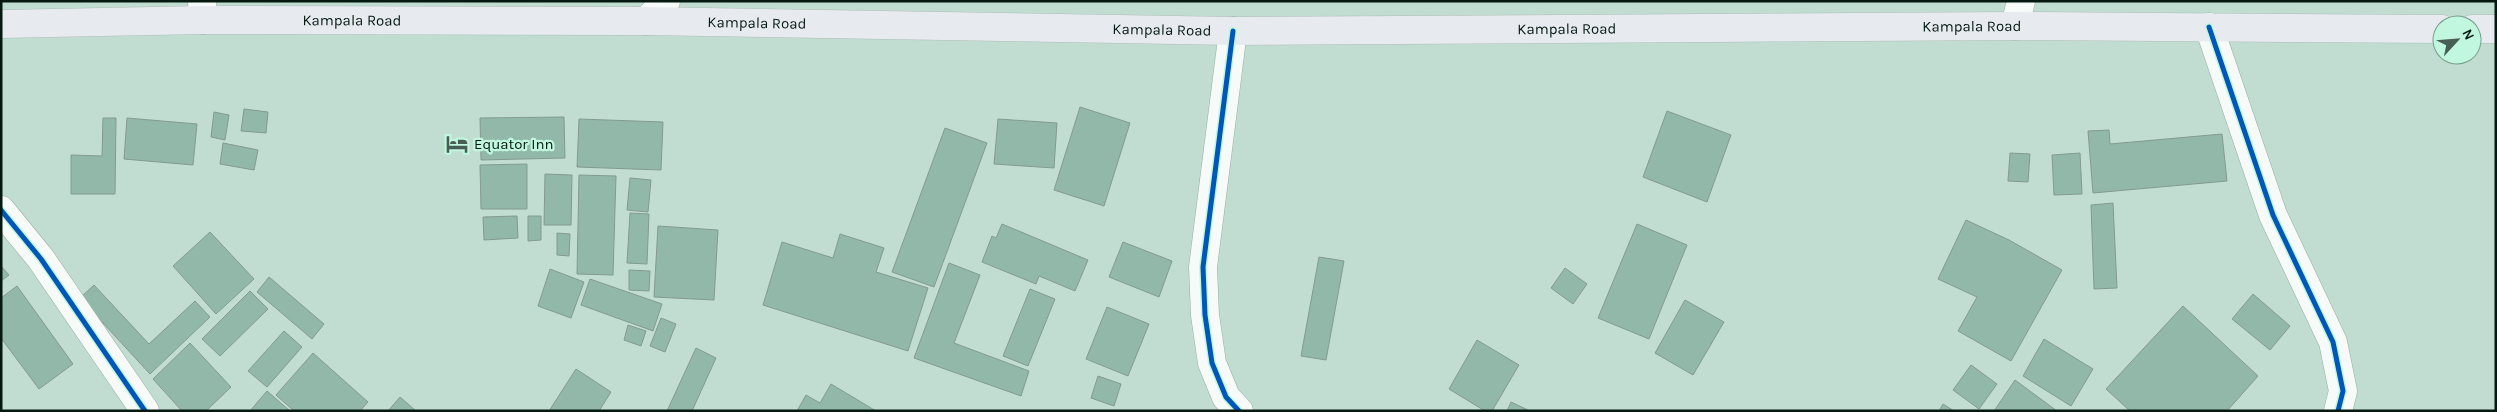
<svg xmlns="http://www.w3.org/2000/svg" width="2497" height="412" viewBox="0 0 2497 412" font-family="Karla,sans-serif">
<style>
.building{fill:#92b8a9;stroke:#849a91}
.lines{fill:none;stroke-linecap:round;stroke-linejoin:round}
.minor-casing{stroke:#98aea5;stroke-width:29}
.primary-casing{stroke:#aebcb6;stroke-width:29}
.minor{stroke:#f6faf8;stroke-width:28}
.primary{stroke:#e7ebef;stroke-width:28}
.cycleway-casing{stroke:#c1f7df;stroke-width:8}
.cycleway{stroke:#0057b8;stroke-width:5}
.labels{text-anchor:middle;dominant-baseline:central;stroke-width:4.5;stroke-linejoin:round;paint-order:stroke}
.street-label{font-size:15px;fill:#051911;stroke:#c1f7df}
.poi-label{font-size:15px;fill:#051911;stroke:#c1f7df;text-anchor:start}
</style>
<rect width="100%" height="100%" fill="#c1ddd1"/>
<!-- building -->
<g class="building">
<polygon points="1080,107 1130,123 1104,206 1054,190"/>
<polygon points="244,109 268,112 266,133 241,131"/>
<polygon points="1667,111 1731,135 1707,202 1643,177"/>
<polygon points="214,112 229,115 225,140 211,137"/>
<polygon points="564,117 565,158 481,160 480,118"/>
<polygon points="103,118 116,118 115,194 71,194 71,155 102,156"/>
<polygon points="127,118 197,124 193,165 124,159"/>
<polygon points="579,119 663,122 661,170 577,167"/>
<polygon points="998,119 1057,123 1054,168 994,164"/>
<polygon points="945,128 987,143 934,287 892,272"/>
<polygon points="2109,130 2110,144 2222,134 2227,181 2093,193 2088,131"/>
<polygon points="223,143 258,150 254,170 220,164"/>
<polygon points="2010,153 2030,154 2028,182 2008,181"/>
<polygon points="2080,153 2082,194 2054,195 2052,155"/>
<polygon points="527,164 527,209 481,209 480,165"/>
<polygon points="545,174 572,175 571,225 544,225"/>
<polygon points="579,175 616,176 613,275 577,274"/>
<polygon points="630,178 651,180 648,212 627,210"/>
<polygon points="2113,203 2117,288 2094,289 2091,205"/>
<polygon points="630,213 649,214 647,264 627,263"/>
<polygon points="517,216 518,238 484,240 483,217"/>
<polygon points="528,216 541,216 541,240 528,241"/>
<polygon points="1966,220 2009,240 2062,270 2011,361 1958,331 1977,297 1938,279"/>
<polygon points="1002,224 1088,260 1075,291 1039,276 1036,284 982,262 992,236 996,238"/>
<polygon points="1637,224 1687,245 1649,339 1598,318"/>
<polygon points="658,226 718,230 714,300 654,297"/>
<polygon points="210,232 254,279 216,314 173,266"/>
<polygon points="557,233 570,234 569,256 557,255"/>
<polygon points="840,234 884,248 876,272 928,288 908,351 763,305 782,242 833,258"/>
<polygon points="1123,242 1172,261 1159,297 1109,277"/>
<polygon points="1319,257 1344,261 1326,360 1301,356"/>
<polygon points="949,263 980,275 954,343 1029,371 1021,396 914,358"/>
<polygon points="1,266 9,275 1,281"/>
<polygon points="1565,268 1587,284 1573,304 1551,288"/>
<polygon points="550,269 584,282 571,318 538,306"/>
<polygon points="629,270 650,271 649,291 629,290"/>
<polygon points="269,277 324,324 312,339 257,292"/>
<polygon points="590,279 662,304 653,331 581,305"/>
<polygon points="94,285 149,344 195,301 210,317 150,374 80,298"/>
<polygon points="17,286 73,364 39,389 1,338 1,298"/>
<polygon points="1030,289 1055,299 1028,366 1003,356"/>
<polygon points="250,291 268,309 220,356 202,339"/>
<polygon points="2253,294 2290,326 2270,350 2232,319"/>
<polygon points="1685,300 1724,322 1693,375 1655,353"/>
<polygon points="2183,306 2258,376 2227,411 2130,411 2106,389"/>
<polygon points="1107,307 1149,324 1128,376 1086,359"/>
<polygon points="661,318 676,324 665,352 650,346"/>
<polygon points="628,325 646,331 641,346 624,340"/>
<polygon points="284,331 302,347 267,387 248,371"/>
<polygon points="2044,339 2093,369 2071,406 2023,376"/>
<polygon points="1477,340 1519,365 1492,411 1485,411 1449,389"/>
<polygon points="190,343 231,387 206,411 182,411 153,379"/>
<polygon points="696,348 716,358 692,411 667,411"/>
<polygon points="313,353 368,402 360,411 294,411 276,395"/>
<polygon points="1971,365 1997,384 1979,409 1953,390"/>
<polygon points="576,369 611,392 599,411 549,411"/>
<polygon points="1098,376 1121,384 1114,406 1091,398"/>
<polygon points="2015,380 2057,411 1994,411"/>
<polygon points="831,384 876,411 797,411 806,395 820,403"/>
<polygon points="267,391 290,411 250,411"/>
<polygon points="400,397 416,411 388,411"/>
<polygon points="1511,402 1530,411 1507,411"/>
<polygon points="1943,404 1954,411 1939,411"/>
</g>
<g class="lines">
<!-- minor casing -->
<g class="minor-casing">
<g id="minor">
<polyline points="202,1 203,20"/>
<polyline points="646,21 666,1"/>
<polyline points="2015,26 2021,1"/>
<polyline points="2209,27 2273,215 2333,342 2343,391 2338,411"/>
<polyline points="1233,31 1203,267 1205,315 1212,363 1226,397 1239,411"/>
<polyline points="1,210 41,259 145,411"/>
</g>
</g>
<!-- primary casing -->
<g class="primary-casing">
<g id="primary">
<path id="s1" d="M1 24 203 20 646 21 1233 31 2015 26 2442 29"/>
<polyline points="2472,29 2496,29"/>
</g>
</g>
<!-- minor -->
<use href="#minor" class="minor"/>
<!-- primary -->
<use href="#primary" class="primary"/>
<!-- cycleway casing -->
<g class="cycleway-casing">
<g id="cycleway">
<polyline points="2209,27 2273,215 2333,342 2343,391 2338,411"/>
<polyline points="1233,31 1203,267 1205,315 1212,363 1226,397 1239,411"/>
<polyline points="1,210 41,259 145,411"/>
</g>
</g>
<!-- cycleway -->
<use href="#cycleway" class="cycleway"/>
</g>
<!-- icons -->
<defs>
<g id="hotel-bare" transform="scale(1.725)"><path d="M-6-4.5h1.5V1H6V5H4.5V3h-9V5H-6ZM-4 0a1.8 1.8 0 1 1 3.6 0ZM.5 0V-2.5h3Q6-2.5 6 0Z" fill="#475e54" stroke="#c1f7df" stroke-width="2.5" paint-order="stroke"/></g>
</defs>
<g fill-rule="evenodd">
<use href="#hotel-bare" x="457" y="144"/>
</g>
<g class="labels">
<!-- street labels -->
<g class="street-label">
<text stroke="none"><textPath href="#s1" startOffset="351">Kampala Road</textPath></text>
<text stroke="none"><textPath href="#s1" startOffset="756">Kampala Road</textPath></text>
<text stroke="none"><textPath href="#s1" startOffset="1971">Kampala Road</textPath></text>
<text stroke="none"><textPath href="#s1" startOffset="1161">Kampala Road</textPath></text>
<text stroke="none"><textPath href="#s1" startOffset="1566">Kampala Road</textPath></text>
</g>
<!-- poi labels -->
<g class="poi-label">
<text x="474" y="144">Equator Inn</text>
</g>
</g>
<!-- border -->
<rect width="2497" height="412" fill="none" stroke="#051911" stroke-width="5"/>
<!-- north arrow -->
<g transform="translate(2457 40) rotate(64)"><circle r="24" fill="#c1f7df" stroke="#769e8d"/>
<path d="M0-4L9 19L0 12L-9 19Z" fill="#475e54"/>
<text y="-8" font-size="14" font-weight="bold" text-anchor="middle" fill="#051911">N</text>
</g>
</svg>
